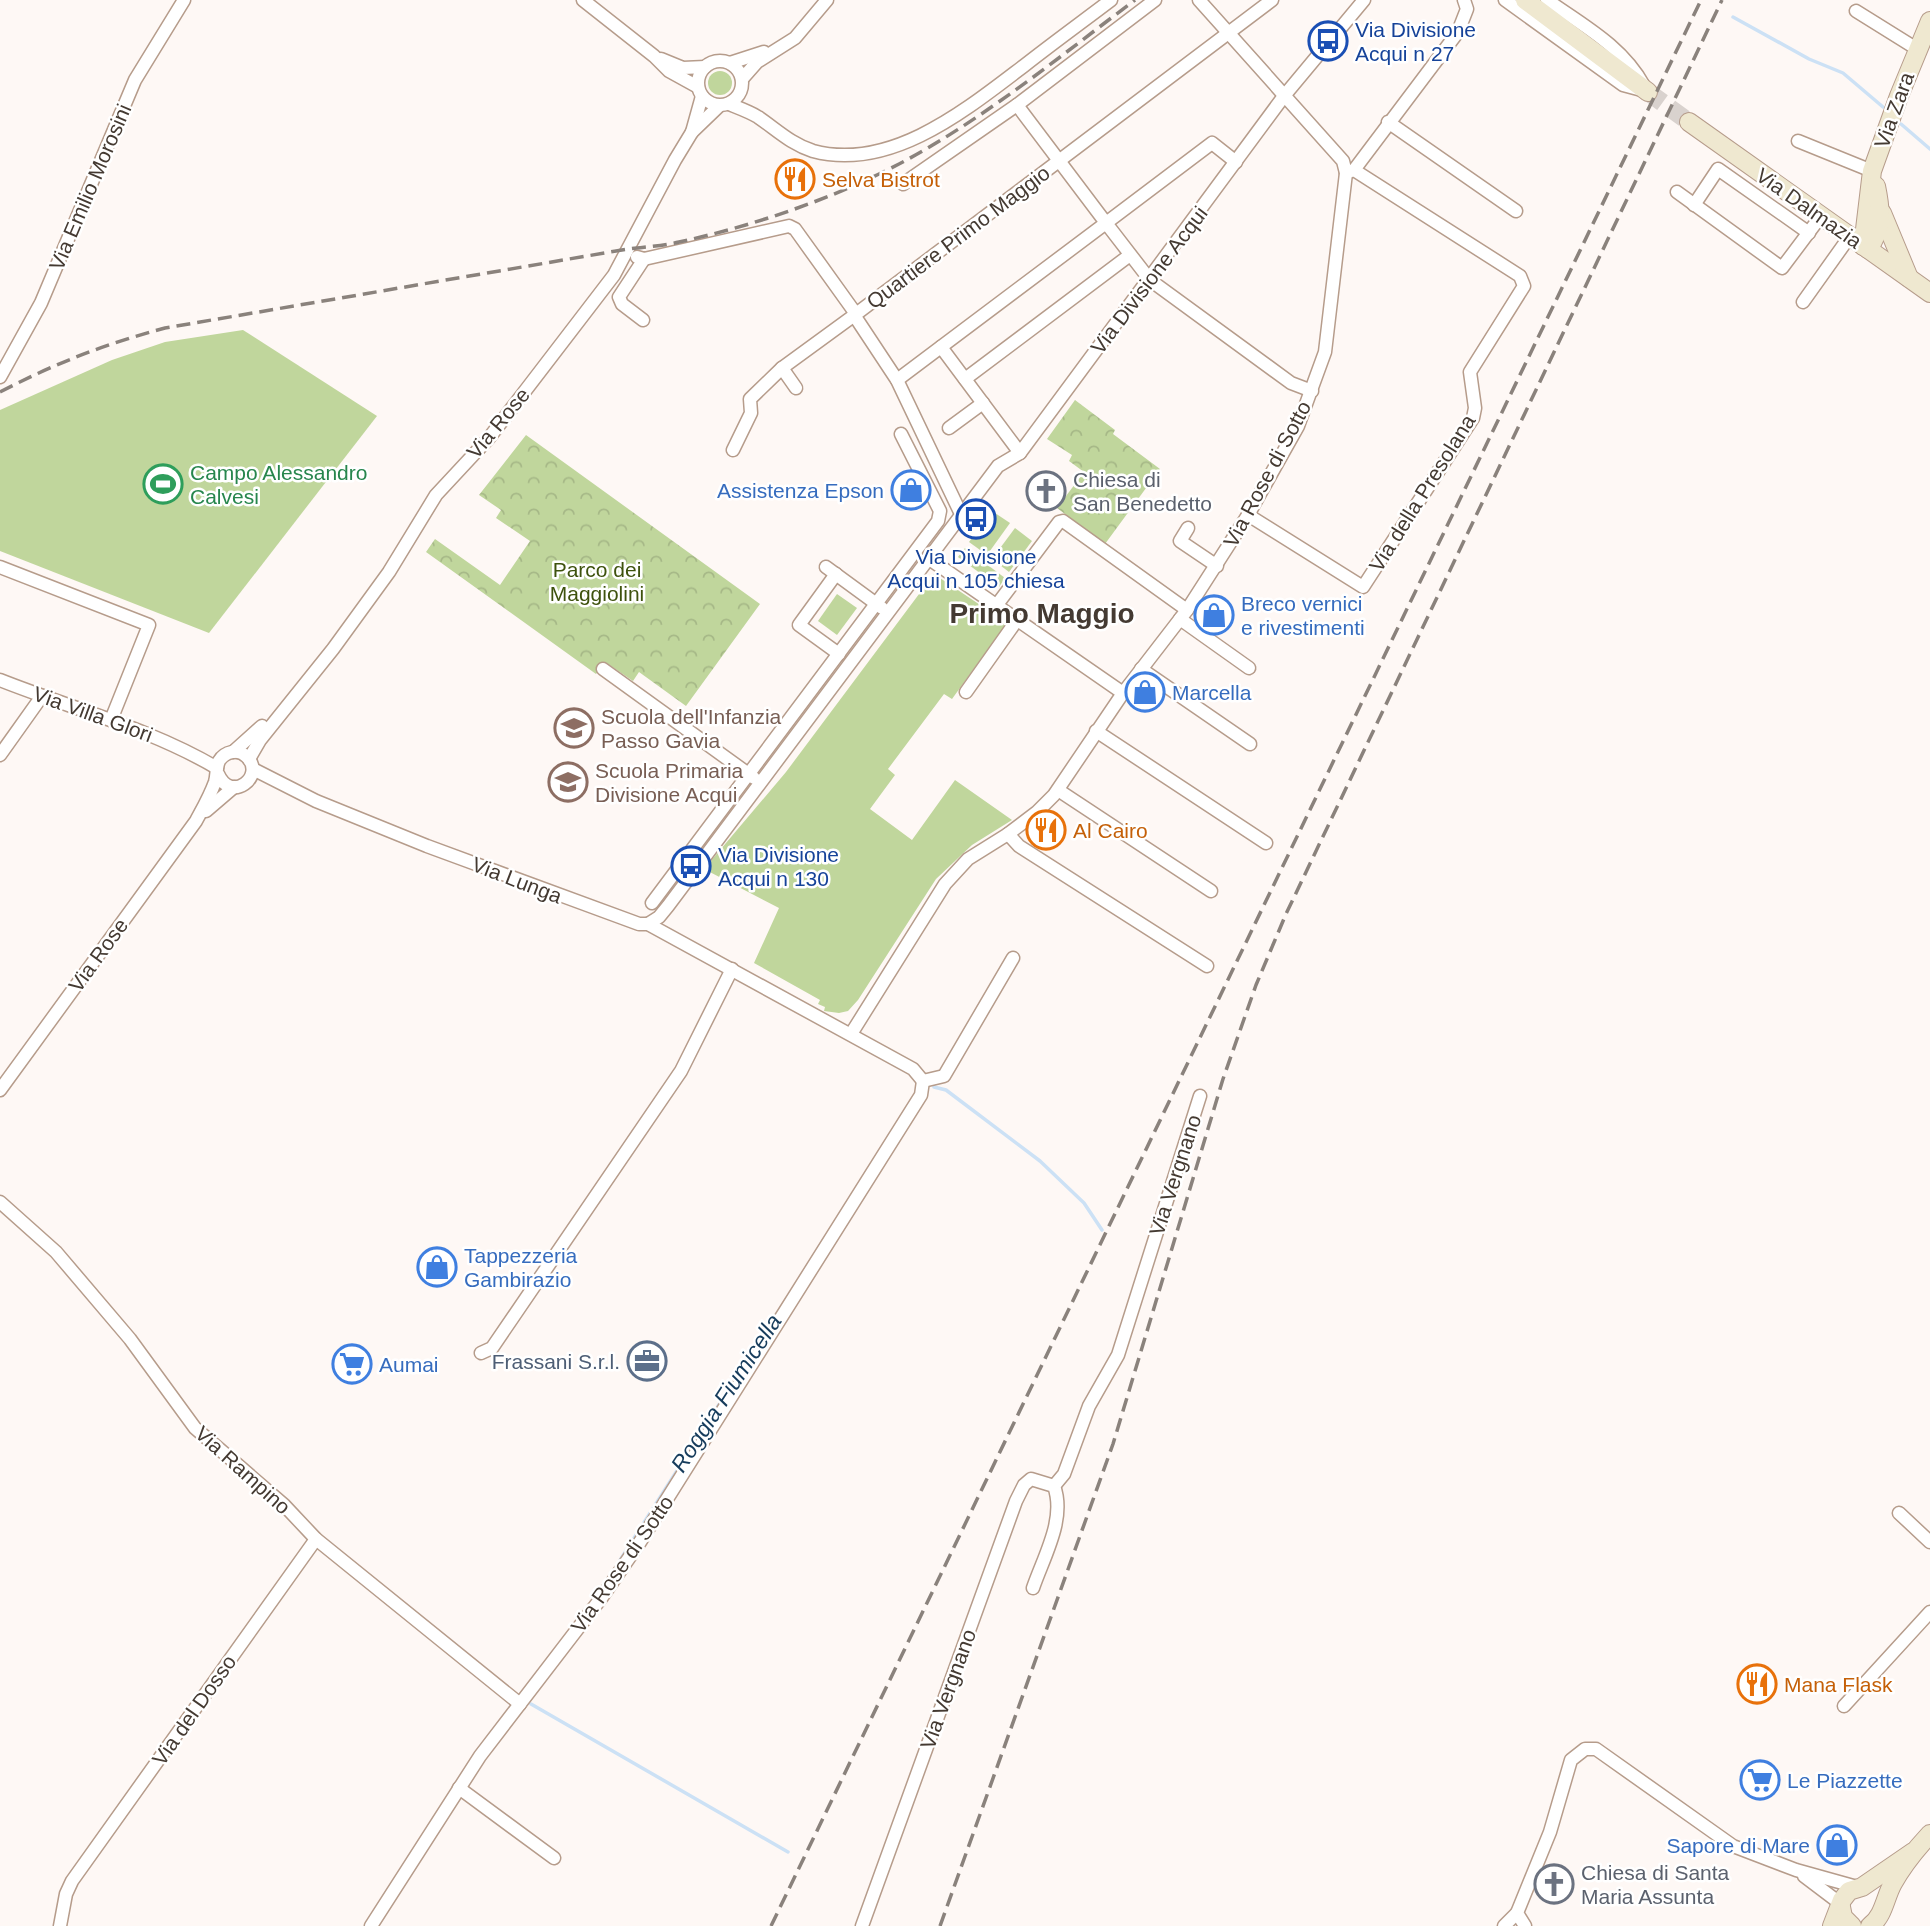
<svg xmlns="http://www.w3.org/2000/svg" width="1930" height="1926" viewBox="0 0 1930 1926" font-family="Helvetica,sans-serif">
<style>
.grass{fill:#c0d69c}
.park{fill:url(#park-crowns)}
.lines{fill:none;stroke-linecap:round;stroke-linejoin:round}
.stream{stroke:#cce1f5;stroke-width:3.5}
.secondary-tunnel{stroke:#d9d2ce;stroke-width:18;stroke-dasharray:18 9;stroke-linecap:butt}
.street-casing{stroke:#b69c8b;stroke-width:15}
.secondary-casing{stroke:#b69c8b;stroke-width:20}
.street{stroke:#fff;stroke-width:12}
.secondary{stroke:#efe8d0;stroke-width:18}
.rail{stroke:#8a827c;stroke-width:3.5;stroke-dasharray:14 7;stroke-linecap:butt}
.labels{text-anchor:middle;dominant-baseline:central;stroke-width:5;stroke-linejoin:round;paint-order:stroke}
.transit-label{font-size:21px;fill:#164399;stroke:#fff;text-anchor:start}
.street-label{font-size:21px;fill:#443a32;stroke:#fff}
.food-label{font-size:21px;fill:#c56008;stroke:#fff;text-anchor:start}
.leisure-label{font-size:21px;fill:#27864d;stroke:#fff;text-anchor:start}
.worship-label{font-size:21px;fill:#5b616d;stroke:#fff;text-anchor:start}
.shop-label{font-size:21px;fill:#366cbe;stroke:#fff;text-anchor:start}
.park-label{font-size:21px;fill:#3e520d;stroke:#fff}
.education-label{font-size:21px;fill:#785e54;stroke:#fff;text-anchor:start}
.service-label{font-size:21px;fill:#4e5e75;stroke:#fff;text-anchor:end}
.water-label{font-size:23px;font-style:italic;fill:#163c5c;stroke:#fff}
.district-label{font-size:28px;font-weight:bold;fill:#443a32;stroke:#fff}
</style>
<defs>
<pattern id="park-crowns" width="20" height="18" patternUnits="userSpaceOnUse" patternTransform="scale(1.75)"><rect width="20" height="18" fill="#c0d69c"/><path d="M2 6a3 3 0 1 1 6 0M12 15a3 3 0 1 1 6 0" fill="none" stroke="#a6b887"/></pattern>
</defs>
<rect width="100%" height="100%" fill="#fef8f5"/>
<!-- grass -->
<g class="grass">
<circle cx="720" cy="83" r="12"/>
<polygon points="243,330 377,416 209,633 0,551 0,410 112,360 165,342"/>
<polygon points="992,511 1010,523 987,555 969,542"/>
<polygon points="1015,528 1032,541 1009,572 992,559"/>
<polygon points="965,548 1005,578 999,587 958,557"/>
<polygon points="934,574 1007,623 952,699 944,694 888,769 895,775 870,809 912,840 955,780 1012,820 972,845 936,879 858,1000 848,1011 839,1013 824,1011 825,1007 818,1004 820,1000 754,963 779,908 704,869 786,772"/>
<polygon points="837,594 857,608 837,635 818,621"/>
</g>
<!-- park -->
<g class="park">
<polygon points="1075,400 1115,430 1113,434 1160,469 1105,544 1057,508 1084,472 1069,461 1072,455 1047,439"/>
<polygon points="526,435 760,604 686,706 639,672 633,681 605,662 596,674 426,552 435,539 500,585 530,541 496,518 501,510 479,495"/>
</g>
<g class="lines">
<!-- stream -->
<g class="stream">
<polyline points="1733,17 1809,59 1843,73 1883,107"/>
<polyline points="1901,124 1930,149"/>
<polyline points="934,1087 946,1090 1040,1161 1084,1203 1102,1230"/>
<polyline points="617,1565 720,1403"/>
<polyline points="531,1704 788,1852"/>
</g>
<!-- secondary-tunnel -->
<polyline class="secondary-tunnel" points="1648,92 1689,122"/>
<!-- street casing -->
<g class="street-casing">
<g id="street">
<polyline points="583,0 654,56 669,71 698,87"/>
<polyline points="1505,0 1623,85 1638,89"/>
<path d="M1547 0C1584 26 1622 46 1644 86"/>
<polyline points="1856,11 1917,49"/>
<polyline points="661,59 683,68 705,67"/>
<circle cx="720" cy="83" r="22"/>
<polyline points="730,63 764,52"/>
<polyline points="742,79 757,62 795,38 827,0"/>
<path d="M729 104C739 108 750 112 758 117 777 130 791 144 813 151 891 172 967 109 1025 65 1053 43 1082 22 1111 0"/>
<polyline points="1388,122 1516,211"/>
<polyline points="692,132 702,96"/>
<polyline points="1798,141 1872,171"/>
<polyline points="1236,162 1212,143 1106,223 1150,280 1291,383 1312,391"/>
<polyline points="1354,170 1458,32 1467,9 1464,0"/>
<polyline points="903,184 1017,105 1155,0"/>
<polyline points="1677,192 1782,268 1821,216"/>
<polyline points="1694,205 1718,169 1809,233"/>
<polyline points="637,257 644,259 789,226 795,229 856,314 782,368 750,399 751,413 733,450"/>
<polyline points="1803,302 1850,236"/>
<polyline points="643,320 622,304 619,297 644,259"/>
<polyline points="941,347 1020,453"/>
<polyline points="782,368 796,388"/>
<polyline points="0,377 41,303 135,80 184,0"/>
<polyline points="965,379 1130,255"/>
<polyline points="897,380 1106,223 1017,105"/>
<polyline points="949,428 983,403"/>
<polyline points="961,514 897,380 856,318 856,314 1272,0"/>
<polyline points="1248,515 1363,587 1473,418 1475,408 1470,372 1524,286 1520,276 1354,170 1346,173"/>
<polyline points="1188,528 1180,541 1217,566"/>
<polyline points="928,558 1123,693"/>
<polyline points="0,567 149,625 111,720"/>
<polyline points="826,567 882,608"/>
<polyline points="836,574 799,625 839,654"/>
<polyline points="996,606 1059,522 1063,521 1187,610"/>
<polyline points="1180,619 1249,668"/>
<polyline points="603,669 754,778"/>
<polyline points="1141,669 1250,744"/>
<path d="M0 680C73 709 149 728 217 768"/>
<polyline points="966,692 1017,620"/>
<polyline points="1096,731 1266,843"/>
<polyline points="233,752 262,726"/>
<polyline points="0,755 42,696"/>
<polyline points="249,759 260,740 333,649 389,572 436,495 489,438 614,275 675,160 692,132 719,106"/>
<polyline points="253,769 316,801 427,846 639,924 648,924 913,1069 923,1081"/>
<polyline points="1058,790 1211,891"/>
<polyline points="206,811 234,787"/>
<polyline points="1008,834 1019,846 1207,966"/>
<polyline points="652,903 938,521 940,511 901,434"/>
<polyline points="648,924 659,917 668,906 998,466 1020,453 1284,96 1364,0"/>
<polyline points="851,1034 945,884 968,859 1008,834 1037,812 1054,795 1123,693 1187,610 1248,515 1298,426 1325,352 1346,173 1343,161 1199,0"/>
<polyline points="923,1081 944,1076 1013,958"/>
<path d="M0 1090 196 821C203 808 210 796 215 782 217 775 216 767 219 761 222 756 227 753 232 752 238 751 243 753 247 757 266 776 231 804 218 774"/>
<polyline points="0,1202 56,1252 130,1339 195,1428 284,1505 316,1539 520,1704"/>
<polyline points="481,1353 492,1348 681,1071 732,969"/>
<polyline points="1054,1486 1064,1474 1089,1406 1118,1355 1200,1096"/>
<polyline points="1899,1513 1930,1542"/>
<polyline points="1844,1706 1930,1612"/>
<polyline points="459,1788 554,1858"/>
<polyline points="1804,1876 1841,1904"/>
<polyline points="60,1926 66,1894 72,1881 316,1539"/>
<polyline points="371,1926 480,1756 602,1597 640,1542 921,1095 923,1081"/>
<path d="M862 1926 1016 1501 1024 1485 1031 1479 1054 1486C1066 1519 1044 1556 1033 1588"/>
<polyline points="1504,1926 1517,1913"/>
<polyline points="1525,1926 1517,1913 1550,1832 1571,1760 1585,1749 1596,1749 1733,1846 1796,1870 1857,1887"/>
</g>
</g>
<!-- secondary casing -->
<g class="secondary-casing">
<g id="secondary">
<polyline points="1525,0 1648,92"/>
<polyline points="1689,122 1930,293"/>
<polyline points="1882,213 1909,278"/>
<polyline points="1863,246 1872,171 1899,96 1930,21"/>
<path d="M1868 249C1883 229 1881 210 1876 186"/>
<polyline points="1841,1907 1843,1917 1852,1926"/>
<polyline points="1832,1926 1842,1900 1849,1891 1862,1887 1913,1852"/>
<path d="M1870 1926C1884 1916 1885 1897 1893 1883 1903 1865 1916 1849 1930 1834"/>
</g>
</g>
<!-- street -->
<use href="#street" class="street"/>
<!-- secondary -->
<use href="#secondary" class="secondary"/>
<!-- rail -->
<g class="rail">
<path d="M0 392C56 363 105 344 165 328L616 251C637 247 659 247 679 242 753 226 832 199 899 164 984 119 1059 57 1135 0"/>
<polyline points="771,1926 1701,0"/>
<polyline points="940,1926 1113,1444 1223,1079 1256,985 1286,914 1722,0"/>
</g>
</g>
<!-- icons -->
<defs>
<g id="bus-ring" transform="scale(2.0125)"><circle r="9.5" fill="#fff" stroke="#1a4fb4" stroke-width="1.5"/><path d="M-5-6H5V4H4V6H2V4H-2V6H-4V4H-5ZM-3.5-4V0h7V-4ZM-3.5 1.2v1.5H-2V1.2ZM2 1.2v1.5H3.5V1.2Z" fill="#1a4fb4"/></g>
<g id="restaurant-ring" transform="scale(2.0125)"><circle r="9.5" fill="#fff" stroke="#e8710a" stroke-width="1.5"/><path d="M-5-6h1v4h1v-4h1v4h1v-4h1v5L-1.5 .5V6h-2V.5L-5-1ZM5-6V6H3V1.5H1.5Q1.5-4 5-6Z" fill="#e8710a"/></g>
<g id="stadium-ring" transform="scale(2.0125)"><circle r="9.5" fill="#fff" stroke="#2e9e5b" stroke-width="1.5"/><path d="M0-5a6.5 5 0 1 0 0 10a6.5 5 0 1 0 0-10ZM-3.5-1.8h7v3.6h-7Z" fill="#2e9e5b"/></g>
<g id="shop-ring" transform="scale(2.0125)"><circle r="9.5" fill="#fff" stroke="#3f7fe0" stroke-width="1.5"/><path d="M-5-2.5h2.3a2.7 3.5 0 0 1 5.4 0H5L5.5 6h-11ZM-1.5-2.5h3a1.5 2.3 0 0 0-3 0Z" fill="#3f7fe0"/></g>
<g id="church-ring" transform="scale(2.0125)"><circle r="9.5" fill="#fff" stroke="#6b7280" stroke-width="1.5"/><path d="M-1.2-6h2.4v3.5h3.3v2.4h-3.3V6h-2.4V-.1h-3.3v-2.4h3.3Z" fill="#6b7280"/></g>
<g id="school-ring" transform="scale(2.0125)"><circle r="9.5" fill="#fff" stroke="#8d6e63" stroke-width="1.5"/><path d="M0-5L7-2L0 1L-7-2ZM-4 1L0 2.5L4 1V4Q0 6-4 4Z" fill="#8d6e63"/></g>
<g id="office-ring" transform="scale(2.0125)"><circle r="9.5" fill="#fff" stroke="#5c6f8a" stroke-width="1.5"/><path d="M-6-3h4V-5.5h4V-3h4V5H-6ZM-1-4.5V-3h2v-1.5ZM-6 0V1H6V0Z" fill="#5c6f8a"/></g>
<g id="supermarket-ring" transform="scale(2.0125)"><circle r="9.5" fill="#fff" stroke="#3f7fe0" stroke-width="1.5"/><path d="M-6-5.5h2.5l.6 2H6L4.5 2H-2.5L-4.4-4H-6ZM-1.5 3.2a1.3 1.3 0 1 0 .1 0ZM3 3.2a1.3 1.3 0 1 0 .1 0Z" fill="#3f7fe0"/></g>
</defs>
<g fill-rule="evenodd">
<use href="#bus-ring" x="1328" y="41"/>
<use href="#restaurant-ring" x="795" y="179"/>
<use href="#stadium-ring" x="163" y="484"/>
<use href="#shop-ring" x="911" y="490"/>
<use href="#church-ring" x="1046" y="491"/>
<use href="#bus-ring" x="976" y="519"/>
<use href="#shop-ring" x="1214" y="615"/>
<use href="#shop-ring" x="1145" y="692"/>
<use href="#school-ring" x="574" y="728"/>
<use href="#school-ring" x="568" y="782"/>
<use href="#restaurant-ring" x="1046" y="830"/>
<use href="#bus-ring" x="691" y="866"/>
<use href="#shop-ring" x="437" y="1267"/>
<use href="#office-ring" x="647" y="1361"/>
<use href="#supermarket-ring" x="352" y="1364"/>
<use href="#restaurant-ring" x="1757" y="1684"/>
<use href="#supermarket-ring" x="1760" y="1780"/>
<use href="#shop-ring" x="1837" y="1845"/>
<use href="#church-ring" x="1554" y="1884"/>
</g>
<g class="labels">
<!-- transit labels -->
<g class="transit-label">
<text x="1355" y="29">Via Divisione<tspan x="1355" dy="24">Acqui n 27</tspan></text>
<text x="976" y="556" text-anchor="middle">Via Divisione<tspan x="976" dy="24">Acqui n 105 chiesa</tspan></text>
<text x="718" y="854">Via Divisione<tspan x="718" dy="24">Acqui n 130</tspan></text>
</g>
<!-- street labels -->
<g class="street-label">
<text transform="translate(1894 110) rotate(-70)">Via Zara</text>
<text transform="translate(90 187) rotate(-67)">Via Emilio Morosini</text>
<text transform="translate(1809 208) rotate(35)">Via Dalmazia</text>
<text transform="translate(958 237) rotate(-37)">Quartiere Primo Maggio</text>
<text transform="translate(1149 280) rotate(-53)">Via Divisione Acqui</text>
<text transform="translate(498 423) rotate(-50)">Via Rose</text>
<text transform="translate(1267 474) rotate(-62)">Via Rose di Sotto</text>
<text transform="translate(1422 493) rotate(-58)">Via della Presolana</text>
<text transform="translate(93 714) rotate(20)">Via Villa Glori</text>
<text transform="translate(517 880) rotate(21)">Via Lunga</text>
<text transform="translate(98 955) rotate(-54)">Via Rose</text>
<text transform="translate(1175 1175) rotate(-72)">Via Vergnano</text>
<text transform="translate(243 1470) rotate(42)">Via Rampino</text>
<text transform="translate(622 1564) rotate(-55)">Via Rose di Sotto</text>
<text transform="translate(948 1689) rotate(-70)">Via Vergnano</text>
<text transform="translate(194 1710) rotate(-55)">Via del Dosso</text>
</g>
<!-- food labels -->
<g class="food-label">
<text x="822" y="179">Selva Bistrot</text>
<text x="1073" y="830">Al Cairo</text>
<text x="1784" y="1684">Mana Flask</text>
</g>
<!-- leisure labels -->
<g class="leisure-label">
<text x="190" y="472">Campo Alessandro<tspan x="190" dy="24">Calvesi</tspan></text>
</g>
<!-- worship labels -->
<g class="worship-label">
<text x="1073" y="479">Chiesa di<tspan x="1073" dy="24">San Benedetto</tspan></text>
<text x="1581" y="1872">Chiesa di Santa<tspan x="1581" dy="24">Maria Assunta</tspan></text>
</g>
<!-- shop labels -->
<g class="shop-label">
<text x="884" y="490" text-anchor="end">Assistenza Epson</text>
<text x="1241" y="603">Breco vernici<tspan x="1241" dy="24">e rivestimenti</tspan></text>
<text x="1172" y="692">Marcella</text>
<text x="464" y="1255">Tappezzeria<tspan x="464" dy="24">Gambirazio</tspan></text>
<text x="379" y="1364">Aumai</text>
<text x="1787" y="1780">Le Piazzette</text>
<text x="1810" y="1845" text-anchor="end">Sapore di Mare</text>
</g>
<!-- park labels -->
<g class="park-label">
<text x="597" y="569">Parco dei<tspan x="597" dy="24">Maggiolini</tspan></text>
</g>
<!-- education labels -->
<g class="education-label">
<text x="601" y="716">Scuola dell'Infanzia<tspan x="601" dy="24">Passo Gavia</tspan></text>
<text x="595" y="770">Scuola Primaria<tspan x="595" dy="24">Divisione Acqui</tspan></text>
</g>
<!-- service labels -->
<g class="service-label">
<text x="620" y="1361">Frassani S.r.l.</text>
</g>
<!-- water labels -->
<g class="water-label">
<text transform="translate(726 1393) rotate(-57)">Roggia Fiumicella</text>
</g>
<!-- district labels -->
<g class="district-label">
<text x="1042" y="613">Primo Maggio</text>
</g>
</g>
</svg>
